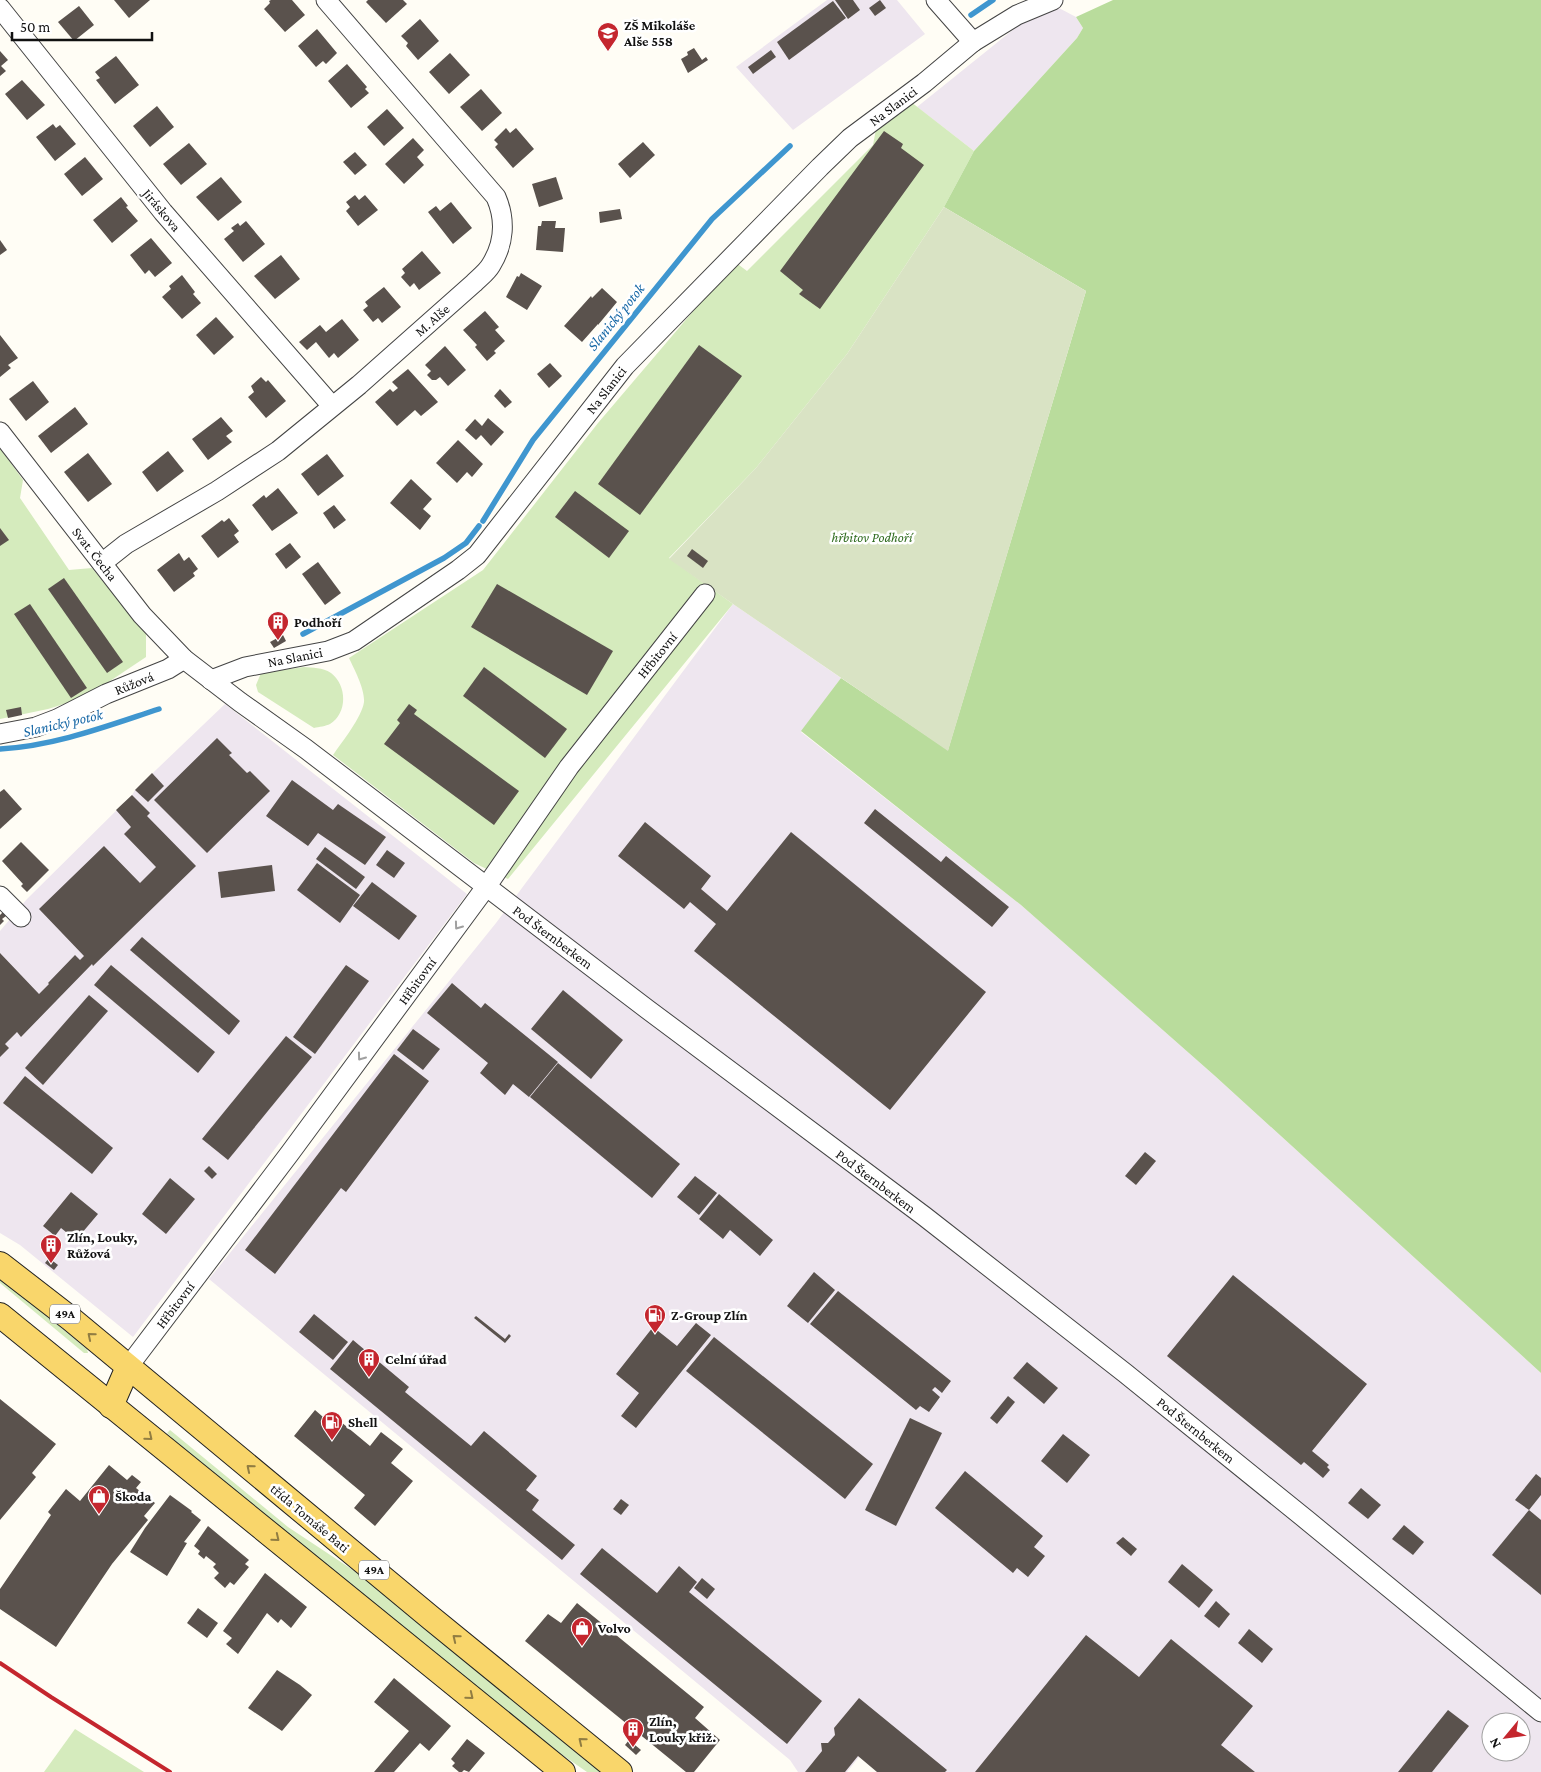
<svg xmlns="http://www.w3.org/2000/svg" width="1541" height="1772" viewBox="0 0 1541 1772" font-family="'Crimson Pro',serif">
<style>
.industrial{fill:#eee6ef;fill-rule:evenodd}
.green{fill:#d5ebbd}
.forest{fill:#b9dc9c}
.cemetery{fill:#d9e3c4}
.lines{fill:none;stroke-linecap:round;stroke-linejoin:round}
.stream{stroke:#3f96cf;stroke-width:5.5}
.building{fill:#5a524d}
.minor-casing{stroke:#444;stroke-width:21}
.major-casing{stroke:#222;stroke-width:26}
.minor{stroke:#fff;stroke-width:19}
.major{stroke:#f9d66b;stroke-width:24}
.rail{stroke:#c4262e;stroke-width:4}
.oneway{stroke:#a0a0a0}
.oneway2{stroke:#917d42}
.labels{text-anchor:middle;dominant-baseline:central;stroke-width:5;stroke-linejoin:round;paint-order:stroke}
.shield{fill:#fff;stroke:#585858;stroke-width:1}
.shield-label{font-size:12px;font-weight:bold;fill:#111}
.poi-label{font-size:14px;font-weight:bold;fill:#111;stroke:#fff;text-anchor:start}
.street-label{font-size:14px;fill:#111;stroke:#fff}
.park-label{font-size:14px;font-style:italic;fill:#2f6b1f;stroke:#fff}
.water-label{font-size:15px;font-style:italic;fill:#1768a6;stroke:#fff}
</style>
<rect width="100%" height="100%" fill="#fffdf5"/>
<!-- industrial -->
<g class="industrial">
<polygon points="827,0 897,0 925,34 793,130 736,67"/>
<polygon points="1057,7 1076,17 1083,28 1077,38 974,151 917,107 1025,20"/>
<path d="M733 604 841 678 801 732 1021 905 1215 1076 1541 1373V1772H882L859 1757 847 1772H798L790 1760 209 1279 496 923ZM1491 1722H1521V1752H1491Z"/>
<polygon points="225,704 467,894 133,1337 20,1245 0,1233 0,931 27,899 132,795 135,790"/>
</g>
<!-- green -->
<g class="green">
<path d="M911 102 974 151 944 207 847 354 756 468 669 558 733 604 508 879 474 863 333 755C342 742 362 717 364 702 365 689 354 669 349 658L483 570 598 423 735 262 747 271 873 145 876 129Z"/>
<polygon points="0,448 23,480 20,498 69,570 92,568 146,634 146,657 86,697 48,709 0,719"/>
<path d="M304 667C313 668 322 667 331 673 347 685 348 713 330 724 326 726 319 727 314 728L258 692 256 685 261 673Z"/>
<polygon points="0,1278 87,1349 88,1353 84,1353 0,1283"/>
<polygon points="170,1430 288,1527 365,1578 602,1772 587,1772 548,1745 174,1440 167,1433"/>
<polygon points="75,1729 144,1772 44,1772"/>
</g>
<!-- forest -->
<polygon class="forest" points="1113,0 1541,0 1541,1373 1215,1076 1021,905 801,731 841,678 948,750 1086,291 944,207 974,151 1077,38 1083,28 1076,17"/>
<!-- cemetery -->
<polygon class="cemetery" points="944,207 1086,291 948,751 733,604 669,559 756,468 847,354"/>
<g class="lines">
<!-- stream -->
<g class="stream">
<polyline points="971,15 993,0"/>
<polyline points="483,521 533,440 712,219 790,146"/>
<polyline points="303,634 444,558 466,543 479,526"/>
<path d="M0 749C55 746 107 726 159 709"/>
</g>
</g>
<!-- building -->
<g class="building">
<polygon points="114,0 150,0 129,18"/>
<polygon points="271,0 292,0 305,15 285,32 264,9 270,3 269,1"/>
<polygon points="368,0 403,0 407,4 386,23 366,2"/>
<polygon points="835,0 853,0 860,10 848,19"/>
<polygon points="880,0 886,8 875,16 869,8"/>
<polygon points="833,1 846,18 789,60 777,42"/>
<polygon points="79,6 94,25 74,41 58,22"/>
<polygon points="420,19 439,41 418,60 406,46 408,43 401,36"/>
<polygon points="317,29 337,53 326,64 323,61 316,67 298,46"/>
<polygon points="694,48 702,60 706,57 708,60 688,73 681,59 688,55 687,52"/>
<polygon points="771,50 776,57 753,74 748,67"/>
<polygon points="0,51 8,60 1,66 6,71 0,76"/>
<polygon points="450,53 470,75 449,94 429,72"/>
<polygon points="116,56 139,85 115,104 96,80 100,78 95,72"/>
<polygon points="347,64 367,87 365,89 369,93 351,108 328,81"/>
<polygon points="22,80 45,105 27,120 5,94"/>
<polygon points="481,89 502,113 482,131 460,107"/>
<polygon points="157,106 174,127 150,147 133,126"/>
<polygon points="387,109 404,128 384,146 367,127"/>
<polygon points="53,124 56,128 60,125 76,144 55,161 36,137"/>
<polygon points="506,128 510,133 516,128 534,149 513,168 495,147 498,144 494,140"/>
<polygon points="884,131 903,144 901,148 924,165 820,309 799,294 803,290 780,271"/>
<polygon points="413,138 424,150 417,157 424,165 404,184 385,164"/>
<polygon points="643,142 655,155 630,178 618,164"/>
<polygon points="189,143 207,164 181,185 163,164"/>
<polygon points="355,152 367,165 355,175 343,162"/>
<polygon points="85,157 103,179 82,196 64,174"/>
<polygon points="221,177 242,202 218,221 196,197"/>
<polygon points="556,177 563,199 539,207 532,184"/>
<polygon points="355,195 359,200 365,195 378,210 358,226 346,211 350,207 346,202"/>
<polygon points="121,197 128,206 126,207 138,221 112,243 93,220"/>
<polygon points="451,202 472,228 453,244 428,212 436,206 440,211"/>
<polygon points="620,209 622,219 600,223 599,212"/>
<polygon points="246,221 265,244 243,262 224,239 234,231 231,228 238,223 240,226"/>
<polygon points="542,221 556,221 555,228 565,228 563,252 536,250 538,226 541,226"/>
<polygon points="151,238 172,263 155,277 149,270 145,274 130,255"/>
<polygon points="0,240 7,250 0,255"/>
<polygon points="422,251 441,273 419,290 414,283 410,287 401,277 405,273 402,269"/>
<polygon points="281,255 300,279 275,299 254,276"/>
<polygon points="521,273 542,286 527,310 506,297 517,276 519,277"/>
<polygon points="182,275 195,292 193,294 201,303 182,319 162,297 171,289 169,286"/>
<polygon points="384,287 401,307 382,323 378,318 373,322 363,310 368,306 365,302"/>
<polygon points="602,288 617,302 598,325 598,324 582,342 564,326 591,296 592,298"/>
<polygon points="485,311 499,327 495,330 505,341 494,351 496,353 487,361 475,347 477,345 463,330"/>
<polygon points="216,317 234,337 214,355 196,335"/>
<polygon points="342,319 359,340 338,358 334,353 329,358 316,342 307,350 299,342 320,325 326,332"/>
<polygon points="0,335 18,358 8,365 11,368 0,377"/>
<polygon points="699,345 742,376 640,515 598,484"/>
<polygon points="445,346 466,370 448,386 440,377 436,380 432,380 427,375 431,371 425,365"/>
<polygon points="550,363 562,376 549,388 537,374"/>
<polygon points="408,369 438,402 421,416 415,410 397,426 375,402 390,389 393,392 398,388 392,382"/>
<polygon points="261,377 266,382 268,380 286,401 266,418 248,397 254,392 251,386"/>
<polygon points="33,381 49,402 26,421 9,399"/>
<polygon points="500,389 512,402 505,408 494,396"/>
<polygon points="75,407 88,424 51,453 38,436"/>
<polygon points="221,417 233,431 226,436 232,442 208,460 192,439"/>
<polygon points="488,418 504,432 491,446 481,435 476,440 465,430 475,419 482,426"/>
<polygon points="458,440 483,464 472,477 467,472 457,483 436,463"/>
<polygon points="168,451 184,471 157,492 142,472"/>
<polygon points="88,453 112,484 88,502 64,472"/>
<polygon points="327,454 344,476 318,496 301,474"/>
<polygon points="411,479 432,499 423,509 431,516 420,530 390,503"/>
<polygon points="278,488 298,513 272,531 252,505 264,495 266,498"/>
<polygon points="575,491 629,531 609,558 555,517"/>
<polygon points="334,505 346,520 334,529 323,513"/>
<polygon points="229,518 239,531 234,535 239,542 218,558 201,536 222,520 224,522"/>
<polygon points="0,528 9,540 0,546"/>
<polygon points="290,543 301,557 286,569 275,554"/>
<polygon points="692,549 708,561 703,568 687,556"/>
<polygon points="179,553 184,561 189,557 198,569 193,573 195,576 174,592 157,570"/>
<polygon points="318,562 341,593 325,605 302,574"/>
<polygon points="64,578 123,662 107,673 48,589"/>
<polygon points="497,584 613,651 587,695 471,627"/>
<polygon points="30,604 87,688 71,698 14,614"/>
<polygon points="283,635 286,641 274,648 270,642"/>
<polygon points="484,667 567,729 545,758 463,696"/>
<polygon points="409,704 417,710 414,714 519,791 494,825 384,744 400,723 397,720"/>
<polygon points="21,707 22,715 8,718 6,710"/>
<polygon points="217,738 232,753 229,755 247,773 250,771 270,791 207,853 154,800"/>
<polygon points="152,773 164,786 148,802 135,790"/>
<polygon points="292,780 333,810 338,804 386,837 365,865 318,833 308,846 266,816"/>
<polygon points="4,789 22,809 0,829 0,792"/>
<polygon points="132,795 150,813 147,816 196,866 93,966 92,964 21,1037 17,1032 5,1044 9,1048 0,1057 0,953 39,994 49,984 48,983 75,955 80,960 84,956 39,909 104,846 140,883 156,867 124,834 131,827 116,810"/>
<polygon points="875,809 941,862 946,856 1009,907 992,927 864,823"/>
<polygon points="645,822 711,876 701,889 727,911 791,832 986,992 890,1110 694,951 716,924 690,902 684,909 618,856"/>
<polygon points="21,842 49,870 27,892 21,886 23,884 2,861"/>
<polygon points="325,847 365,877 356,889 316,859"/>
<polygon points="387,850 405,863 394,878 376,865"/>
<polygon points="317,863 360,895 340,923 297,890"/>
<polygon points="272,865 275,891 221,898 218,872"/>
<polygon points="372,882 417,916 399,940 353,906"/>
<polygon points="3,912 6,916 2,919 4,921 0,925 0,915"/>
<polygon points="142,937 240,1021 229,1035 130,950"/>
<polygon points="111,965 215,1052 198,1073 94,985"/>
<polygon points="346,965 369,981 315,1054 293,1037"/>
<polygon points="452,983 481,1008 485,1003 558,1062 529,1097 513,1084 505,1095 480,1073 488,1063 427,1013"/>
<polygon points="563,990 623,1040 591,1079 531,1029"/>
<polygon points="89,995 108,1011 43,1085 25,1068"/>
<polygon points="413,1029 440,1049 423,1070 397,1050"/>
<polygon points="286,1036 312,1057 228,1160 202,1139"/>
<polygon points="394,1054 429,1081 346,1192 341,1188 275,1274 245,1250"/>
<polygon points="558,1063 680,1164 652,1198 530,1097"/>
<polygon points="25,1076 113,1148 92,1174 3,1103"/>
<polygon points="1145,1152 1156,1161 1136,1185 1125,1176"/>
<polygon points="209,1166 217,1174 212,1179 204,1171"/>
<polygon points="695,1176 717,1193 699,1215 677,1197"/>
<polygon points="170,1178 195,1199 166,1234 142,1214"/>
<polygon points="71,1192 98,1214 76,1240 61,1228 55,1236 43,1226"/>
<polygon points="719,1194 773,1240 760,1256 730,1230 723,1239 699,1219"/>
<polygon points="49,1258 58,1265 54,1270 45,1263"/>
<polygon points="814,1272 835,1290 808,1323 787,1306"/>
<polygon points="1233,1275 1367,1384 1312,1451 1329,1465 1327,1467 1330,1470 1323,1478 1304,1462 1301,1465 1167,1356"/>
<polygon points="838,1291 951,1381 942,1393 935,1387 932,1390 940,1397 929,1412 920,1406 916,1410 810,1324"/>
<polygon points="314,1314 348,1342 333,1360 299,1332"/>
<polygon points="476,1316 505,1339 509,1334 511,1336 505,1343 474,1318"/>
<polygon points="696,1323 711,1335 636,1428 621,1416 639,1393 616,1374 653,1327 677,1346"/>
<polygon points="714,1337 873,1464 845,1499 686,1371"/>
<polygon points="353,1340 409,1387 405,1392 471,1446 484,1431 537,1476 526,1490 539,1500 532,1510 575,1545 562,1560 330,1369"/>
<polygon points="1027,1362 1058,1388 1044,1404 1013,1378"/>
<polygon points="1008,1396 1015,1402 997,1424 990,1418"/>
<polygon points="0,1399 56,1444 32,1473 36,1477 0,1520"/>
<polygon points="315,1410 330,1423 335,1417 370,1446 381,1432 403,1449 391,1463 413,1481 375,1526 354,1508 365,1495 294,1436"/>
<polygon points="910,1418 942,1433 896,1526 865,1510"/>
<polygon points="1063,1434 1090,1455 1067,1483 1041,1461"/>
<polygon points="109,1465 127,1480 132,1475 141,1482 136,1488 155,1503 144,1516 148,1520 112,1564 56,1647 0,1609 0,1589 51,1515 48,1512 66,1489 80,1501"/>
<polygon points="965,1471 1043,1536 1034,1547 1045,1556 1028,1577 1017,1568 1013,1573 935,1508"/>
<polygon points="1536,1474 1541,1478 1541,1495 1529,1510 1515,1500"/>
<polygon points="1361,1488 1381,1505 1368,1519 1348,1503"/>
<polygon points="170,1495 192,1511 191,1512 201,1520 184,1542 187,1543 167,1576 130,1552 145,1528"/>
<polygon points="621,1499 629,1505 621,1515 613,1509"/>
<polygon points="1529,1510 1541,1520 1541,1595 1492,1555"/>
<polygon points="1404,1525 1424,1542 1413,1555 1392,1539"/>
<polygon points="208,1526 249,1560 245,1564 249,1567 234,1585 230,1582 225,1588 214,1578 219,1573 213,1567 216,1564 206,1556 204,1559 198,1554 200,1551 194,1546"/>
<polygon points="1123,1537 1137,1549 1131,1556 1116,1543"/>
<polygon points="602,1548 657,1593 679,1566 697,1582 689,1592 822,1701 787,1744 580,1574"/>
<polygon points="1182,1564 1213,1590 1199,1608 1168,1582"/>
<polygon points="265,1573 307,1607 291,1628 281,1619 278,1623 267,1613 238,1654 226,1644 232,1638 223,1631"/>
<polygon points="702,1578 715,1589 707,1599 694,1588"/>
<polygon points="1216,1601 1230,1614 1219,1628 1204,1616"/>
<polygon points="577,1603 704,1707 695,1718 720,1740 694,1772 686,1772 525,1641 548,1614 561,1623"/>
<polygon points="198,1608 218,1623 207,1638 187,1623"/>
<polygon points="1249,1629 1273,1649 1262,1663 1238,1643"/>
<polygon points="1086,1635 1139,1677 1171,1639 1253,1706 1221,1745 1255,1772 975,1772"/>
<polygon points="277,1670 300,1685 312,1695 282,1731 248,1708"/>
<polygon points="394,1678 451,1726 429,1751 420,1743 394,1772 374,1772 409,1731 374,1702"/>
<polygon points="859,1698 947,1770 945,1772 877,1772 858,1756 845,1772 805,1772 822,1751 821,1743 828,1743 835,1735 834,1728"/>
<polygon points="1448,1710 1469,1726 1432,1772 1398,1772"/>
<polygon points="467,1739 485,1753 469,1772 464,1770 462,1772 459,1772 452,1766 455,1763 451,1759"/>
<polygon points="629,1740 641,1750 636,1755 625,1745"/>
</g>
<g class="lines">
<!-- minor casing -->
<g class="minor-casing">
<g id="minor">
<polyline points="936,0 973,42"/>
<polyline points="0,8 163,212 332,406"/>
<polyline points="0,432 142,615 184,659 240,702 306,749 647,1009 924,1216 1125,1373 1308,1521 1541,1712"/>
<path d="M102 563 126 544 217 491 278 451 359 385 474 283C480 277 487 272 491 265 504 244 506 220 496 197L326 0"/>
<polyline points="211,680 245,667 328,651 354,641 458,570 477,555 625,366 820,167 850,138 924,83 973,42 1017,15 1053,0"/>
<polyline points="0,734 36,727 57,719 106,694 168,669 184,659"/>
<polyline points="0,896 21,917"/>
<polyline points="128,1367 290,1153 486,887 569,767 705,594"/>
</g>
</g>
<!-- major casing -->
<g class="major-casing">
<g id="major">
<polyline points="0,1264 71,1319 431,1618 620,1772"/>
<polyline points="0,1315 563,1772"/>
<polyline points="111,1406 128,1367"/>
</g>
</g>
<!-- minor -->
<use href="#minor" class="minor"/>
<!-- major -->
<use href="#major" class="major"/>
<!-- rail -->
<polyline class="rail" points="0,1663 51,1697 170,1772"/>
</g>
<!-- one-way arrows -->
<defs><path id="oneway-chevron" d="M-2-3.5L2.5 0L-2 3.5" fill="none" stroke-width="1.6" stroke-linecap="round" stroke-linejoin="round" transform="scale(1.25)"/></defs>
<g class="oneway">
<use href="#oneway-chevron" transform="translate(458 926) rotate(126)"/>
<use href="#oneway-chevron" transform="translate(361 1057) rotate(126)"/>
</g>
<g class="oneway2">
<use href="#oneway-chevron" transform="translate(91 1336) rotate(-140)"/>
<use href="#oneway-chevron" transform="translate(149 1437) rotate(39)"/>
<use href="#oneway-chevron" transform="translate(250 1468) rotate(-140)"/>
<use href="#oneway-chevron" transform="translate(276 1538) rotate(39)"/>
<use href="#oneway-chevron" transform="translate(456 1638) rotate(-141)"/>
<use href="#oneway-chevron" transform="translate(470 1696) rotate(39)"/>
<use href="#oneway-chevron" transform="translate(582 1741) rotate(-141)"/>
</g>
<!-- icons -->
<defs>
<g id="school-pin" transform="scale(1.125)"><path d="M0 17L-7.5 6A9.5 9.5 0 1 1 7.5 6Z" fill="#c4262e" stroke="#fff"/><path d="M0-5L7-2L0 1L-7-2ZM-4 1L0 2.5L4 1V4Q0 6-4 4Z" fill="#fff"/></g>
<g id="building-pin" transform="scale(1.125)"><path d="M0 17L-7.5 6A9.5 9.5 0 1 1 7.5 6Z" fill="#c4262e" stroke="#fff"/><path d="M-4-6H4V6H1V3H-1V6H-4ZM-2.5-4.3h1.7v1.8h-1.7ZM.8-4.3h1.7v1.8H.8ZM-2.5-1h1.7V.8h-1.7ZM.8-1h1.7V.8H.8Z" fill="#fff"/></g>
<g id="fuel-pin" transform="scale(1.125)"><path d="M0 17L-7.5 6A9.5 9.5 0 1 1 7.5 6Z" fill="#c4262e" stroke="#fff"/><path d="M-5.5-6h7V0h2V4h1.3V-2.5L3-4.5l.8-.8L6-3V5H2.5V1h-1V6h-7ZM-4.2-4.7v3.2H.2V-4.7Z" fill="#fff"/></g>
<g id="shop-pin" transform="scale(1.125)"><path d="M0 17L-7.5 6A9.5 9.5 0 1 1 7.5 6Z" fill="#c4262e" stroke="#fff"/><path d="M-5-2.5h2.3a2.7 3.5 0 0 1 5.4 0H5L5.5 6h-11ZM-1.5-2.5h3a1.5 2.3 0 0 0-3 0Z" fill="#fff"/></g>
</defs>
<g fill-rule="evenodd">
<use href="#school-pin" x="608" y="33"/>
<use href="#building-pin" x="278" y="622"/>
<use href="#building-pin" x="51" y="1245"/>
<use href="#fuel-pin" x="655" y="1315"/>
<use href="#building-pin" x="369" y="1359"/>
<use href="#fuel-pin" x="332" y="1422"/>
<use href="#shop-pin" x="99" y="1496"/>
<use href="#shop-pin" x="582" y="1628"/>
<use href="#building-pin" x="633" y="1729"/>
</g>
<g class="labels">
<!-- shield labels -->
<g class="shield">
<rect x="50" y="1304.5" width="30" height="19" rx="4"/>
<rect x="359" y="1560.5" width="30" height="19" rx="4"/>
</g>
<g class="shield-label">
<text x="65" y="1314">49A</text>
<text x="374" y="1570">49A</text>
</g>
<!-- poi labels -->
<g class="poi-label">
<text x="624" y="25">ZŠ Mikoláše<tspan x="624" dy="16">Alše 558</tspan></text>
<text x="294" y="622">Podhoří</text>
<text x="67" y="1237">Zlín, Louky,<tspan x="67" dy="16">Růžová</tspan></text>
<text x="671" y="1315">Z-Group Zlín</text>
<text x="385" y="1359">Celní úřad</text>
<text x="348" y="1422">Shell</text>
<text x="115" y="1496">Škoda</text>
<text x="598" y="1628">Volvo</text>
<text x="649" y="1721">Zlín,<tspan x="649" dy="16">Louky křiž.</tspan></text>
</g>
<!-- street labels -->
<g class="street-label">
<text transform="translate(893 106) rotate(-37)">Na Slanici</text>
<text transform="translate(162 210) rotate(50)">Jiráskova</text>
<text transform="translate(432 320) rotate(-41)">M. Alše</text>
<text transform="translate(606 390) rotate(-52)">Na Slanici</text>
<text transform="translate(95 554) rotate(52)">Svat. Čecha</text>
<text transform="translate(657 655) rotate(-51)">Hřbitovní</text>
<text transform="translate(295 657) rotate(-11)">Na Slanici</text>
<text transform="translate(134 683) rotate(-22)">Růžová</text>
<text transform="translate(553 937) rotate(37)">Pod Šternberkem</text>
<text transform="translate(417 981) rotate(-54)">Hřbitovní</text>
<text transform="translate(876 1181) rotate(37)">Pod Šternberkem</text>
<text transform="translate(175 1305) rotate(-53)">Hřbitovní</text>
<text transform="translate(1196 1430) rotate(39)">Pod Šternberkem</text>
<text transform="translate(310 1518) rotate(40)">třída Tomáše Bati</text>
</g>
<!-- park labels -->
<g class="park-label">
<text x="872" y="537">hřbitov Podhoří</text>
</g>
<!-- water labels -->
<g class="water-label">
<text transform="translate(616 317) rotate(-51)">Slanický potok</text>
<text transform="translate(63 723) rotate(-13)">Slanický potok</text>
</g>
</g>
<!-- north arrow -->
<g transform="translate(1506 1737) rotate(241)"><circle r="24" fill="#ffffff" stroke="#a0a0a0"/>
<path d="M0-4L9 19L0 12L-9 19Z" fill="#c4262e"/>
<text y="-8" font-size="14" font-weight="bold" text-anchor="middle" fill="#111111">N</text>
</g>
<!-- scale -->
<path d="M12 32v8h140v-8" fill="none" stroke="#111111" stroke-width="2.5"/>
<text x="20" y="32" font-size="15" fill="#111111" stroke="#ffffff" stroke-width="4" paint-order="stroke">50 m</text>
</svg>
